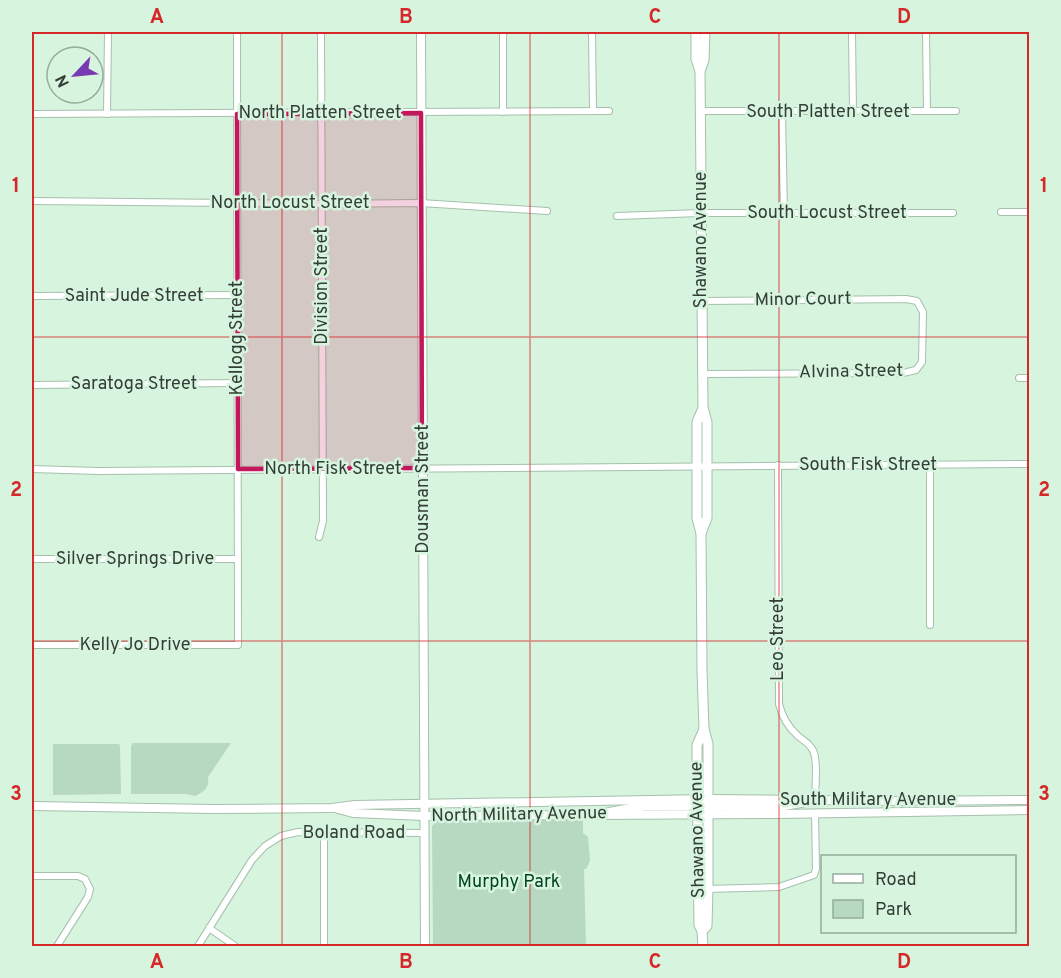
<svg xmlns="http://www.w3.org/2000/svg" width="1061" height="978" viewBox="0 0 1061 978" font-family="Overpass,sans-serif">
<style>
.green{fill:#b7d8c1}
.lines{fill:none;stroke-linecap:round;stroke-linejoin:round}
.street-casing{stroke:#a5c0ad;stroke-width:8}
.secondary-casing{stroke:#a5c0ad;stroke-width:10}
.primary-casing{stroke:#a5c0ad;stroke-width:11}
.street{stroke:#fff;stroke-width:6}
.secondary{stroke:#fff;stroke-width:8}
.primary{stroke:#fff;stroke-width:9}
.marked{fill:#c2185b;fill-opacity:0.2;stroke:#c2185b;stroke-width:4.5;stroke-linejoin:round}
.grid{fill:none;stroke:#d62828;stroke-width:1.5;stroke-opacity:0.55}
.labels{text-anchor:middle;dominant-baseline:central;stroke-width:5;stroke-linejoin:round;paint-order:stroke}
.street-label{font-size:18px;fill:#333e36;stroke:#d7f4df}
.park-label{font-size:18px;fill:#004322;stroke:#d7f4df}
.neatline{fill:none;stroke:#d62828;stroke-width:2}
.grid-label{font-size:20px;text-anchor:middle;font-weight:bold;fill:#d62828}
</style>
<rect width="100%" height="100%" fill="#d7f4df"/>
<!-- green -->
<g class="green">
<path d="M133 743H231L208 777C210 787 204 792 195 796L186 794H131V746Z"/>
<polygon points="53,744 119,744 120,746 121,794 53,795"/>
<polygon points="583,818 583,833 588,837 590,861 586,869 584,869 586,946 433,946 432,826 438,820"/>
</g>
<g class="lines">
<!-- street casing -->
<g class="street-casing">
<g id="street">
<polyline points="503,32 503,112"/>
<polyline points="592,32 593,111"/>
<polyline points="852,32 853,112"/>
<polyline points="926,32 927,111"/>
<polyline points="700,111 956,111"/>
<polyline points="782,112 784,213"/>
<polyline points="32,114 609,111"/>
<polyline points="107,114 108,32"/>
<polyline points="32,201 315,204 421,203 547,211"/>
<polyline points="1001,212 1030,212"/>
<polyline points="617,216 701,213 953,213"/>
<polyline points="32,296 237,295"/>
<polyline points="701,301 906,299 917,301 923,312 922,362 916,370 903,373 702,374"/>
<polyline points="1019,378 1030,378"/>
<polyline points="32,385 237,383"/>
<path d="M778 465 779 704C782 717 788 727 798 736 804 741 812 745 814 753 818 765 815 787 815 800"/>
<polyline points="32,469 98,471 1030,464"/>
<polyline points="319,537 323,521 321,32"/>
<polyline points="32,559 238,559"/>
<polyline points="930,625 930,464"/>
<polyline points="32,645 238,645 237,32"/>
<polyline points="32,876 78,876 85,879 90,889 88,897 57,946"/>
<polyline points="705,889 779,887 814,875 816,869 815,813"/>
<polyline points="209,928 235,946"/>
<polyline points="198,946 252,860 265,846 281,836 298,832 424,833"/>
<polyline points="324,946 324,831"/>
</g>
</g>
<!-- secondary casing -->
<g class="secondary-casing">
<g id="secondary">
<polyline points="421,32 425,946"/>
<polyline points="32,806 213,809 332,808 355,805 707,799 896,801 1030,800"/>
<polyline points="338,809 353,813 424,816 778,814 1030,810"/>
</g>
</g>
<!-- primary casing -->
<g class="primary-casing">
<g id="primary">
<polyline points="696,32 696,59 700,71"/>
<polyline points="701,533 707,518 707,422 703,408 700,71 704,60 705,32"/>
<polyline points="702,810 718,806 775,807 815,800"/>
<polyline points="602,814 643,806 685,806 703,802"/>
<polyline points="702,931 707,926 708,888 708,744 704,729 702,671 701,533 697,518 697,422 703,408"/>
<polyline points="703,946 702,931 699,925 697,760 697,745 704,729"/>
</g>
</g>
<!-- street -->
<use href="#street" class="street"/>
<!-- secondary -->
<use href="#secondary" class="secondary"/>
<!-- primary -->
<use href="#primary" class="primary"/>
</g>
<!-- marked area -->
<path class="marked" d="M421 113 422 468 238 469 237 114Z"/>
<!-- grid -->
<path class="grid" d="M282 32V946M530 32V946M779 32V946M32 337H1030M32 641H1030"/>
<g class="labels">
<!-- street labels -->
<g class="street-label">
<text x="828" y="112">South Platten Street</text>
<text x="320" y="113">North Platten Street</text>
<text x="290" y="203">North Locust Street</text>
<text x="827" y="213">South Locust Street</text>
<text transform="translate(701 240) rotate(-90)">Shawano Avenue</text>
<text transform="translate(322 286) rotate(-90)">Division Street</text>
<text x="134" y="296">Saint Jude Street</text>
<text transform="translate(803 300) rotate(-1)">Minor Court</text>
<text transform="translate(237 338) rotate(-90)">Kellogg Street</text>
<text transform="translate(851 372) rotate(-1)">Alvina Street</text>
<text x="134" y="384">Saratoga Street</text>
<text x="868" y="465">South Fisk Street</text>
<text x="333" y="469">North Fisk Street</text>
<text transform="translate(423 489) rotate(-90)">Dousman Street</text>
<text x="135" y="559">Silver Springs Drive</text>
<text transform="translate(778 639) rotate(-90)">Leo Street</text>
<text x="135" y="645">Kelly Jo Drive</text>
<text x="868" y="800">South Military Avenue</text>
<text transform="translate(519 815) rotate(-1)">North Military Avenue</text>
<text transform="translate(698 830) rotate(-91)">Shawano Avenue</text>
<text x="354" y="833">Boland Road</text>
</g>
<!-- park labels -->
<g class="park-label">
<text x="509" y="882">Murphy Park</text>
</g>
</g>
<!-- border -->
<rect width="1061" height="978" fill="none" stroke="#d7f4df" stroke-width="66"/>
<!-- legend -->
<rect x="821" y="855" width="195" height="78" fill="#d7f4df" stroke="#95ab9b" stroke-width="1.5"/>
<rect x="833" y="874" width="30" height="9" fill="#ffffff" stroke="#95ab9b" stroke-width="1.5"/>
<text x="875" y="885" font-size="18" fill="#333e36">Road</text>
<rect x="833" y="900" width="30" height="18" fill="#b7d8c1" stroke="#95ab9b" stroke-width="1.5"/>
<text x="875" y="915" font-size="18" fill="#333e36">Park</text>
<!-- north arrow -->
<g transform="translate(75 75) rotate(244)"><circle r="28" fill="#d7f4df" stroke="#95ab9b" stroke-width="1.5"/>
<path d="M0-4.5L10 22L0 15L-10 22Z" fill="#783ab0"/>
<text y="-9" font-size="16" font-weight="bold" text-anchor="middle" fill="#333e36">N</text>
</g>
<rect x="33" y="33" width="995" height="912" class="neatline"/>
<g class="grid-label">
<text x="157" y="23">A</text>
<text x="406" y="23">B</text>
<text x="655" y="23">C</text>
<text x="904" y="23">D</text>
<text x="16" y="192">1</text>
<text x="1044" y="192">1</text>
<text x="16" y="496">2</text>
<text x="1044" y="496">2</text>
<text x="16" y="800">3</text>
<text x="1044" y="800">3</text>
<text x="157" y="968">A</text>
<text x="406" y="968">B</text>
<text x="655" y="968">C</text>
<text x="904" y="968">D</text>
</g>
</svg>
